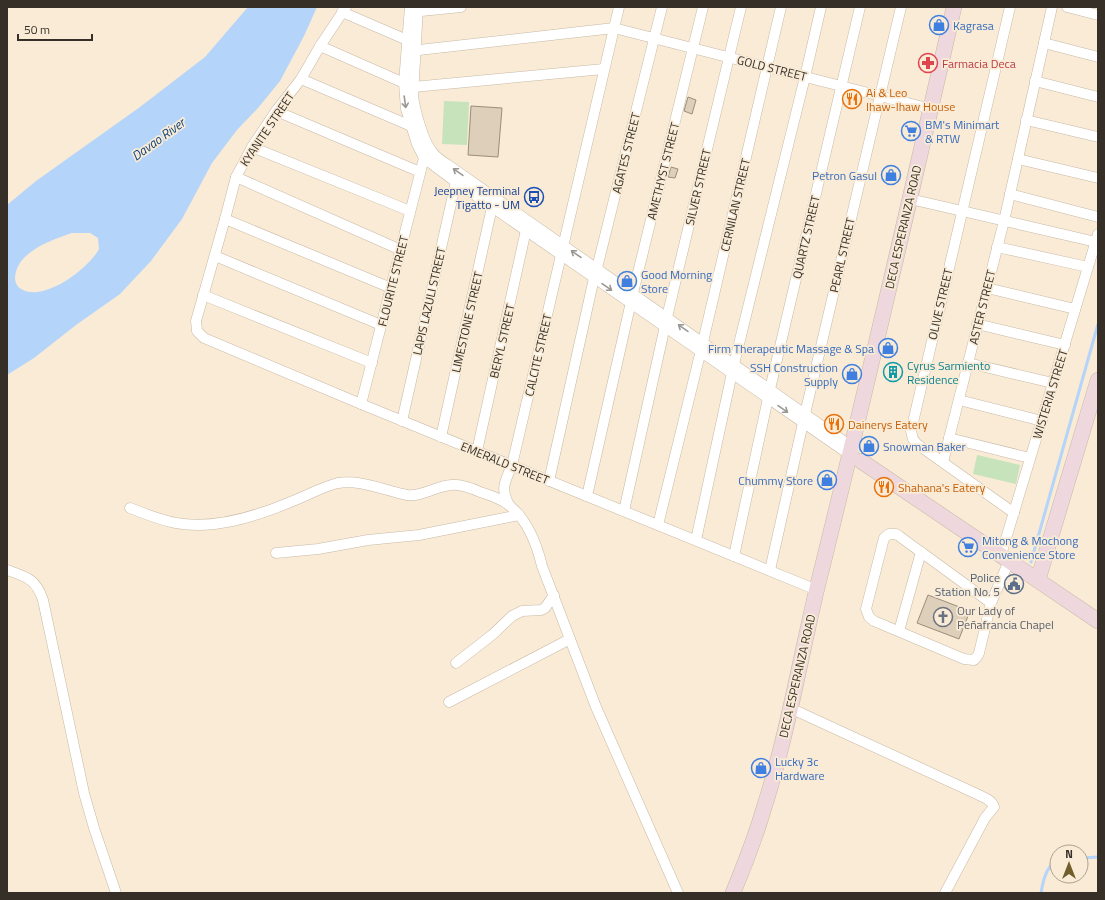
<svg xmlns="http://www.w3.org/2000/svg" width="1105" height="900" viewBox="0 0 1105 900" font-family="'Titillium Web',sans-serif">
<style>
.green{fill:#c7e3bb}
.water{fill:#b5d4f9;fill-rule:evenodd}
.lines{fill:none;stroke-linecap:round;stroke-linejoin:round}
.stream{stroke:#b5d4f9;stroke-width:3}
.building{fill:#ddcfba;stroke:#9b8e7a}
.street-casing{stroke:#c7b9a5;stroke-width:11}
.secondary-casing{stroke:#c7b9a5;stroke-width:16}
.street{stroke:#fff;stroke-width:10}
.secondary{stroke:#eed8dd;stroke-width:15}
.oneway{stroke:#9a9793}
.labels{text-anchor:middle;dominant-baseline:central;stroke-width:3.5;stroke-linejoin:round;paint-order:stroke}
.shop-label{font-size:12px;fill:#366cbe;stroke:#f9ebd6;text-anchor:start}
.health-label{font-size:12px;fill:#be3a42;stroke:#f9ebd6;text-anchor:start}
.street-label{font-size:12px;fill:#352f27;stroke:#f9ebd6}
.food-label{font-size:12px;fill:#c56008;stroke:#f9ebd6;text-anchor:start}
.transit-label{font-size:12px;fill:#164399;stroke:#f9ebd6;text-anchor:end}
.culture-label{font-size:12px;fill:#0d838f;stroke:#f9ebd6;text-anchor:start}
.service-label{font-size:12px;fill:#4e5e75;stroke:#f9ebd6;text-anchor:end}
.worship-label{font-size:12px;fill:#5b616d;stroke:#f9ebd6;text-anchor:start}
.water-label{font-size:13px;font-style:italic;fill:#10457b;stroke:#f9ebd6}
</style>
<rect width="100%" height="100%" fill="#f9ebd6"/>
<!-- green -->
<g class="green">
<polygon points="444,101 469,102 467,145 442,144"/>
<polygon points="977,455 1020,465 1016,484 973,474"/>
</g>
<!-- water -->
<path class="water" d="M248 7H317L304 36 280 81 258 108 237 130 212 163 182 219 151 261 120 294 76 325 34 358 7 375V205L36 181 140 107 205 57ZM72 233H90L98 238 99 249C89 268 46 301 23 290 18 288 15 283 15 278 16 252 51 240 72 233Z"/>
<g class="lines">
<!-- stream -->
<g class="stream">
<polyline points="1031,562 1098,324"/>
<polyline points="1081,858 1098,857"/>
<path d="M1041 893C1043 881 1046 867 1057 860"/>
</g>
</g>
<!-- building -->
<g class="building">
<polygon points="688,97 696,100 692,114 684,111"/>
<polygon points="471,106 502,108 498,157 468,155"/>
<polygon points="671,167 678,169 675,178 668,177"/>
<polygon points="889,365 900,368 898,378 887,375"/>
<polygon points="928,595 970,611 959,639 917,623"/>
</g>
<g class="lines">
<!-- street casing -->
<g class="street-casing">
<g id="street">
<polyline points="346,7 320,46 301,79 276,111 252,147 236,177 225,219 196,321 197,331 204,338 361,404 817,590"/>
<polyline points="410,7 404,83 406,109 417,144 424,158 456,182 853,457"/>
<path d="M418 7 413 96C415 110 423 142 433 153 437 158 442 161 448 165L852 447 854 450"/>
<polyline points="1010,7 911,431 913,439 917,444 1014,513"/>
<polyline points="1067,7 1098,15"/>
<polyline points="342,12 414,43"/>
<polyline points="411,12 461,7"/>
<polyline points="1044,43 1098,57"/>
<polyline points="320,46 404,83"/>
<polyline points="410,51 614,28 931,109"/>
<polyline points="301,79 411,126"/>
<polyline points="1035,81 1098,97"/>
<polyline points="413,87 604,69"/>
<polyline points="276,111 420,172"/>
<polyline points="1026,120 1098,137"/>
<polyline points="252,147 410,211"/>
<polyline points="1018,159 1098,178"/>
<polyline points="236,177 401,250"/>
<polyline points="1010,194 1098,217"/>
<polyline points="910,199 1096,242"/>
<polyline points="225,219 391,288"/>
<polyline points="997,247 1088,267"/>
<polyline points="215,256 381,325"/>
<polyline points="597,268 662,7"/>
<polyline points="987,288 1075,309"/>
<polyline points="203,295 372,363"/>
<polyline points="667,317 741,7"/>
<polyline points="977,324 1065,345"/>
<polyline points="968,363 1053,383"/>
<polyline points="734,364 805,77 821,7"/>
<polyline points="959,400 1042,421"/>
<polyline points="361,404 424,158"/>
<polyline points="402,421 456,182"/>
<polyline points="441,437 492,207"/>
<polyline points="949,438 1030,458"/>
<polyline points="477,451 526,230"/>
<polyline points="943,462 1004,221 1052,7"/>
<polyline points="549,481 594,278"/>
<polyline points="587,496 633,293 703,7"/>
<path d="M509 505C500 488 505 482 512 465L619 7"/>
<path d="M130 508C145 514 160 520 176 523 213 530 254 517 288 503 305 497 321 487 338 483 360 479 386 491 407 495 422 497 436 486 451 485 460 484 471 488 480 492 490 495 502 499 510 506 528 521 537 545 542 566L596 707 678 893"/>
<polyline points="624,511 665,326"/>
<polyline points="658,525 703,342 781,7"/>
<polyline points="696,540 732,373"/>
<polyline points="276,553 318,549 368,540 419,535 519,515"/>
<polyline points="1001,555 1098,234"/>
<polyline points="734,556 770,389 860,7"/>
<path d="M7 570C27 577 36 579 43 600L84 793 94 828 116 893"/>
<polyline points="770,570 805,414 901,7"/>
<polyline points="991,603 899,536 896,534 889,534 884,538 866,609 869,617 874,621 964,659 974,660 977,657 979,653 991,603 1009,561"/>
<polyline points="899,631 921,552"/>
<polyline points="456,663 492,635 512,616 522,611 541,610 545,608 554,595"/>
<polyline points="449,702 570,639"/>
<path d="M790 708 979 795C985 798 992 800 994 807L985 818 945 893"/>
</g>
</g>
<!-- secondary casing -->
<g class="secondary-casing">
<g id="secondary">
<polyline points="861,461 1098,621"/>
<polyline points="1038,580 1098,380"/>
<path d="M733 893C744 866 755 839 763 811 787 737 800 659 818 584 866 392 910 199 954 7"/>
</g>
</g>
<!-- street -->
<use href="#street" class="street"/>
<!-- secondary -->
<use href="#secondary" class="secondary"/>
</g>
<!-- one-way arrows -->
<defs><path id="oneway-shaft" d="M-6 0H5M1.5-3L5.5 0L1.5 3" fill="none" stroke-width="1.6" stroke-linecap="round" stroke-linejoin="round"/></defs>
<g class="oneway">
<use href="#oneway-shaft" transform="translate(405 102) rotate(82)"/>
<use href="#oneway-shaft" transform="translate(458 172) rotate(-145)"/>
<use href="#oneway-shaft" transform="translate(576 254) rotate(-145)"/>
<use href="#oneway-shaft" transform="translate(607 287) rotate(35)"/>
<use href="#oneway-shaft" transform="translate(683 328) rotate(-145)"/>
<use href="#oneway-shaft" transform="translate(783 409) rotate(35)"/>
</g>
<!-- icons -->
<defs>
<g id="shop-ring" transform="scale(1)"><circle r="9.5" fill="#f9ebd6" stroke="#3f7fe0" stroke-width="1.5"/><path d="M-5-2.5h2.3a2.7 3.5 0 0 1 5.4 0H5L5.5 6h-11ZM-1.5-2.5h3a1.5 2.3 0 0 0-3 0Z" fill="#3f7fe0"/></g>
<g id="pharmacy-ring" transform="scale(1)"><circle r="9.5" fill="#f9ebd6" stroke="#e0444e" stroke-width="1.5"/><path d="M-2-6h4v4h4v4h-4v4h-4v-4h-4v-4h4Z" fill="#e0444e"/></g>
<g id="restaurant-ring" transform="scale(1)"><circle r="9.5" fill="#f9ebd6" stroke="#e8710a" stroke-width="1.5"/><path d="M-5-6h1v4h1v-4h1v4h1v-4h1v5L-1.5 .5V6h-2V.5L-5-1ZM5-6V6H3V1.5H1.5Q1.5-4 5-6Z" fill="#e8710a"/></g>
<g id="supermarket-ring" transform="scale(1)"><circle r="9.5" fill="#f9ebd6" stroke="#3f7fe0" stroke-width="1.5"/><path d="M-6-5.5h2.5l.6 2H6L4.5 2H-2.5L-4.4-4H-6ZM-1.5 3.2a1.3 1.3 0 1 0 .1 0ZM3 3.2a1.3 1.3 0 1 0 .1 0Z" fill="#3f7fe0"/></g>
<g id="bus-ring" transform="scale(1)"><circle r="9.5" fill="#f9ebd6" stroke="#1a4fb4" stroke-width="1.5"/><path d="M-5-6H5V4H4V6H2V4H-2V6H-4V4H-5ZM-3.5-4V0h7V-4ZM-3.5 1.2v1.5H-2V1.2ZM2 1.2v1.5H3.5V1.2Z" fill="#1a4fb4"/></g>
<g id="building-ring" transform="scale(1)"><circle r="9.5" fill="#f9ebd6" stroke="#0f9aa8" stroke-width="1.5"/><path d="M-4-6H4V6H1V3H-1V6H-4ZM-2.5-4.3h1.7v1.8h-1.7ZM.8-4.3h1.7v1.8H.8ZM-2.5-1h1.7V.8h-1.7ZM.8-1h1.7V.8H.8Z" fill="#0f9aa8"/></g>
<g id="civic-ring" transform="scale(1)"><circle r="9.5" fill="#f9ebd6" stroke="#5c6f8a" stroke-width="1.5"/><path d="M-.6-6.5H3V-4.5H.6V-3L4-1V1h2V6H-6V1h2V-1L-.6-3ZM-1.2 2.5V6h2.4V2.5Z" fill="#5c6f8a"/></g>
<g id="church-ring" transform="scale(1)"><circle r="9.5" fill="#f9ebd6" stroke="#6b7280" stroke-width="1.5"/><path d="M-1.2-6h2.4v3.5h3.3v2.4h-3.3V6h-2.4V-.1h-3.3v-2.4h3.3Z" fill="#6b7280"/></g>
</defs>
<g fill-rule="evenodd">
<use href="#shop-ring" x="939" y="25"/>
<use href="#pharmacy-ring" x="928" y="63"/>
<use href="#restaurant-ring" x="852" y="99"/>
<use href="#supermarket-ring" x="911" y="131"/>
<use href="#shop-ring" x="891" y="175"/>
<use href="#bus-ring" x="534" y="197"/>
<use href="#shop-ring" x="627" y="281"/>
<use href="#shop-ring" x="888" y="348"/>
<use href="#building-ring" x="893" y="372"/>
<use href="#shop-ring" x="852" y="374"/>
<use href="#restaurant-ring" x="834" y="424"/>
<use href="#shop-ring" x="869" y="446"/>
<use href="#shop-ring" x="827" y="480"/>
<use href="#restaurant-ring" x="884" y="487"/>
<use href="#supermarket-ring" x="968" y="547"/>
<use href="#civic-ring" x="1014" y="584"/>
<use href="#church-ring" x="943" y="617"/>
<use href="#shop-ring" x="761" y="768"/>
</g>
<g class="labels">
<!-- shop labels -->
<g class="shop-label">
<text x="953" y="25">Kagrasa</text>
<text x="925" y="124">BM's Minimart<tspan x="925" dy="14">&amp; RTW</tspan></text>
<text x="877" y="175" text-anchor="end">Petron Gasul</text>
<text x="641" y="274">Good Morning<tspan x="641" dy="14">Store</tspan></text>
<text x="874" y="348" text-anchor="end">Firm Therapeutic Massage &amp; Spa</text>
<text x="838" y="367" text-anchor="end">SSH Construction<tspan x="838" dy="14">Supply</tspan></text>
<text x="883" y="446">Snowman Baker</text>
<text x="813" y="480" text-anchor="end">Chummy Store</text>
<text x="982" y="540">Mitong &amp; Mochong<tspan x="982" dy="14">Convenience Store</tspan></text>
<text x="775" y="761">Lucky 3c<tspan x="775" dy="14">Hardware</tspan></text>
</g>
<!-- health labels -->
<g class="health-label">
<text x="942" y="63">Farmacia Deca</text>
</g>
<!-- street labels -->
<g class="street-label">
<text transform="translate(772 68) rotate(14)">GOLD STREET</text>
<text transform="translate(267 129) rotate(-56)">KYANITE STREET</text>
<text transform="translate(626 153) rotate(-76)">AGATES STREET</text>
<text transform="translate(663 171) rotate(-76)">AMETHYST STREET</text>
<text transform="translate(698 187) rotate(-77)">SILVER STREET</text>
<text transform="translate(735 205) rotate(-77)">CERNILAN STREET</text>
<text transform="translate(903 227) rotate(-77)">DECA ESPERANZA ROAD</text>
<text transform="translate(806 237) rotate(-77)">QUARTZ STREET</text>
<text transform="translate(842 255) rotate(-77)">PEARL STREET</text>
<text transform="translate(393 281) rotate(-76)">FLOURITE STREET</text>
<text transform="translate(429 301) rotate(-77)">LAPIS LAZULI STREET</text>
<text transform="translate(940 304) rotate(-77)">OLIVE STREET</text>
<text transform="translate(982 307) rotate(-76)">ASTER STREET</text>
<text transform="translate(467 322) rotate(-77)">LIMESTONE STREET</text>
<text transform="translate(502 341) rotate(-77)">BERYL STREET</text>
<text transform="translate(538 355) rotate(-77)">CALCITE STREET</text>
<text transform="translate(1050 394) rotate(-73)">WISTERIA STREET</text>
<text transform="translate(505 463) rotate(22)">EMERALD STREET</text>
<text transform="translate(797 676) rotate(-77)">DECA ESPERANZA ROAD</text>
</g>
<!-- food labels -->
<g class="food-label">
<text x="866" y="92">Ai &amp; Leo<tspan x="866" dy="14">Ihaw-Ihaw House</tspan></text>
<text x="848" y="424">Dainerys Eatery</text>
<text x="898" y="487">Shahana's Eatery</text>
</g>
<!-- transit labels -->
<g class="transit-label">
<text x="520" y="190">Jeepney Terminal<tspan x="520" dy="14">Tigatto - UM</tspan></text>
</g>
<!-- culture labels -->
<g class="culture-label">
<text x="907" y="365">Cyrus Sarmiento<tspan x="907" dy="14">Residence</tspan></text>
</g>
<!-- service labels -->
<g class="service-label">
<text x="1000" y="577">Police<tspan x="1000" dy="14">Station No. 5</tspan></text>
</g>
<!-- worship labels -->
<g class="worship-label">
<text x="957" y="610">Our Lady of<tspan x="957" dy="14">Peñafrancia Chapel</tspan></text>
</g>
<!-- water labels -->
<g class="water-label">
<text transform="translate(158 139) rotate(-36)">Davao River</text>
</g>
</g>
<!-- border -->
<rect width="1105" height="900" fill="none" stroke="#352f27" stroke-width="16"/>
<!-- north arrow -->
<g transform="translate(1069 864)"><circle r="19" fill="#f9ebd6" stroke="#aba090"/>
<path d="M0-3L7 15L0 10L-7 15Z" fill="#725e2d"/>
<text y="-6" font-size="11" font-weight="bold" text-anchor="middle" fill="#352f27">N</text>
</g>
<!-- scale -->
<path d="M18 34v6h74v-6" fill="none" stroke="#352f27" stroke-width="2"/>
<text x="24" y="34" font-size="12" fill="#352f27" stroke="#f9ebd6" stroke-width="3" paint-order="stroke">50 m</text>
</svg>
